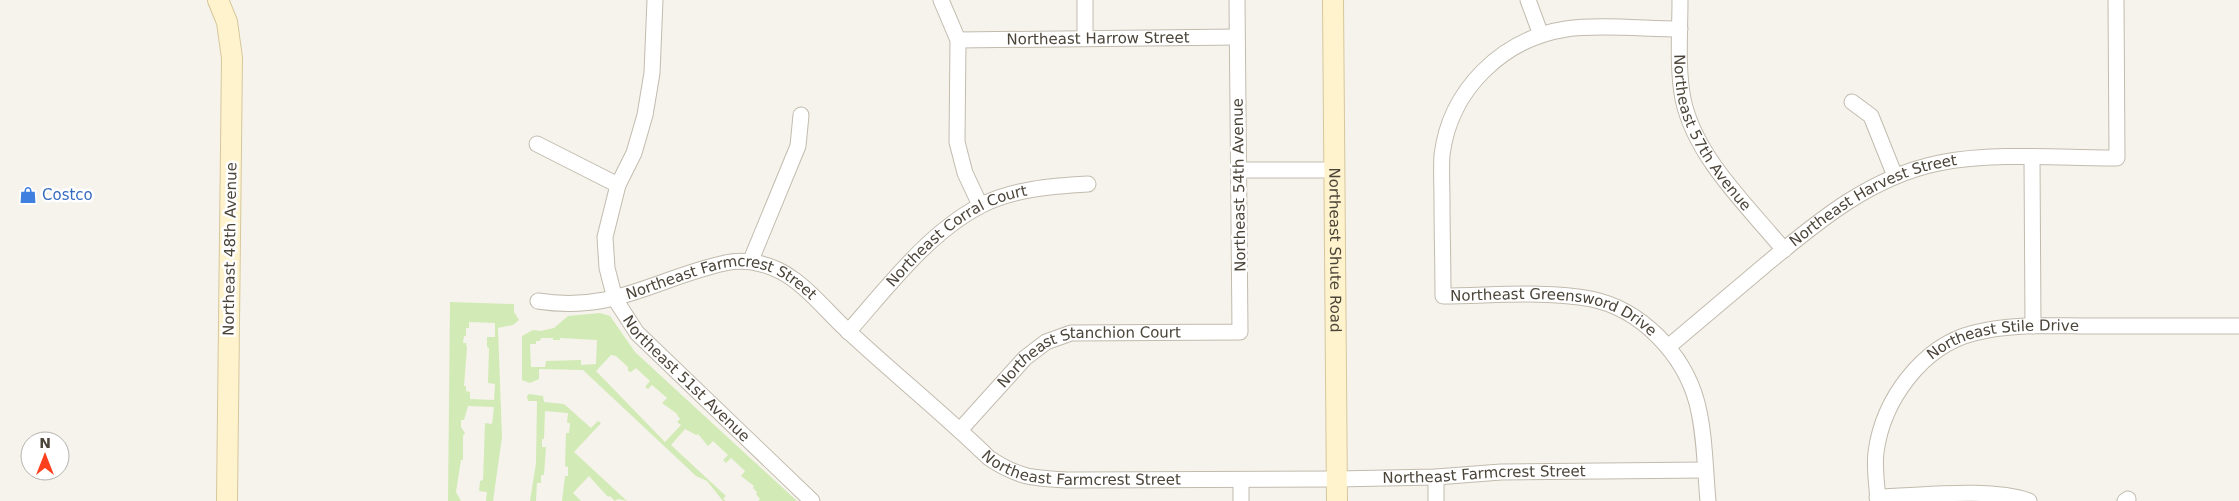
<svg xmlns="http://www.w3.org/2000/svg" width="2239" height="501" viewBox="0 0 2239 501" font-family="'DejaVu Sans',sans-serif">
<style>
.green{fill:#d2eab5;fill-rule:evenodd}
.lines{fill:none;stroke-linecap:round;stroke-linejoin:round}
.street-casing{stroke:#c2bbae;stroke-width:17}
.secondary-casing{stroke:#d6c79b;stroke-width:22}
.street{stroke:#fff;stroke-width:15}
.secondary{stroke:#fff3cd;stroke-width:20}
.labels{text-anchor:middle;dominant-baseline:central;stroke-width:5;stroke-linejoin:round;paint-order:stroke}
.street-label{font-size:15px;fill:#4b4439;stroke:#fff}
.shop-label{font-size:15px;fill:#366cbe;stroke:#fff;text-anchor:start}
</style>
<rect width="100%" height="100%" fill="#f6f3ec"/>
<!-- green -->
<g class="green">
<path d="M450 302 514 304V312L519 320 513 325 498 328 502 437 493 501H486L487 492 479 491 480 481 483 480 485 423 492 424 494 407 468 406 464 420H461V427L465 433 463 436V460H461L456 492 461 501H448ZM469 322 495 323V337H487V347L489 348 488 383 495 384 494 400 470 399V392L466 391V386H464L467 348 466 343H463L464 336H466V328H469Z"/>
<path d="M600 313 610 316 635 352 797 501H758L760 499 756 494 757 492 753 488 754 486 741 476 745 471 731 458 726 463 723 460 728 455 713 441 708 446 698 434 696 435 685 429 671 445 726 496 723 499 726 501H723L707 481 696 476 583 370 539 369V379L530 383 522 380V336L533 330 540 331 554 328 568 316ZM541 338H553V340H560V338L597 340 596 364 581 365V360L546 361 545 367H531L530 344H536V341H540ZM611 355 616 356 628 367V371L631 372 636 368 650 381 645 387 648 389 652 385 667 398 662 403 676 413 680 419 677 422 681 425 665 442 596 371Z"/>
<polygon points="529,394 543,396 544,402 564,404 591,428 598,421 601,423 574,452 627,501 618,499 615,501 610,496 608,497 589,476 573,493 581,501 562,501 565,476 568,476 568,467 565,466 566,433 569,433 570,423 567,423 568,413 545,411 544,439 542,439 542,447 546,447 544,475 541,475 541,483 537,483 536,501 530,501 536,463 537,401 528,401 527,396"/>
</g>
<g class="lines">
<!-- street casing -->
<g class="street-casing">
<g id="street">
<path id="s1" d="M655 0 652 73 645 115 634 153 618 185 605 237 607 268 615 299 637 333 812 501"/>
<polyline points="941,0 958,40 957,142 965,173 980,205"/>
<polyline points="1528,0 1541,35"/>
<path id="s2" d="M1680 0C1680 32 1677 68 1683 99 1695 157 1747 205 1784 250"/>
<path id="s3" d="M1680 29C1646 29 1598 24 1566 29 1502 39 1450 90 1442 155 1441 170 1442 186 1442 201 1442 232 1443 264 1443 296 1490 296 1545 290 1591 299 1641 309 1684 354 1697 403 1705 434 1705 469 1708 501"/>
<polyline points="1085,38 1085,0"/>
<path id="s4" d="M958 40 1237 37"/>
<polyline points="1852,102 1871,116 1895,176"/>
<polyline points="537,144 618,185"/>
<polyline points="2032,158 2033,326"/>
<polyline points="1239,170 1334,170"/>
<polyline points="751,260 798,146 801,115"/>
<path id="s5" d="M538 301C615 313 656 278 725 263 749 258 774 265 793 279 813 293 830 315 848 331 894 374 944 414 989 458 1019 478 1033 478 1068 480L1337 479 1436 477 1501 472 1705 470"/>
<path id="s6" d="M848 332C887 288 928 233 980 206 1012 189 1052 186 1088 184"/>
<path id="s7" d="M1668 347C1700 320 1732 293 1764 266 1817 222 1870 177 1939 163 1995 152 2060 158 2117 158L2116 0"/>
<path id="s8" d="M960 430 1025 358 1046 342 1071 333 1240 332 1237 0"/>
<polyline points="1436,477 1436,501"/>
<polyline points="1241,480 1241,501"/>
<path d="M1877 497C1920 496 1990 487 2029 501"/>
<path id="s9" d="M1878 501C1877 485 1874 467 1876 452 1883 400 1922 346 1974 333 2012 323 2053 326 2091 326 2141 326 2190 326 2239 326"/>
<polyline points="2125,501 2128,499"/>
</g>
</g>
<!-- secondary casing -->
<g class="secondary-casing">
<g id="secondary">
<polyline points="218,0 227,22 232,58 227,501"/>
<path id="s10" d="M1333 0 1337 501"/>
</g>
</g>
<!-- street -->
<use href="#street" class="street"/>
<!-- secondary -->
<use href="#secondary" class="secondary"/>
</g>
<!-- icons -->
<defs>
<g id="shop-bare" transform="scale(1.35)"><path d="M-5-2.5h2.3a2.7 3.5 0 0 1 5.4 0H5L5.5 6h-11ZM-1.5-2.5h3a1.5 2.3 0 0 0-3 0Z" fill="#3f7fe0" stroke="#fff" stroke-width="2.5" paint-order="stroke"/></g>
</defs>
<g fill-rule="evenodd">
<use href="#shop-bare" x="28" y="195"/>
</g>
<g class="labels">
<!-- street labels -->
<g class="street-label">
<text stroke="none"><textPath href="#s4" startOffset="140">Northeast Harrow Street</textPath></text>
<text stroke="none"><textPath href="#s2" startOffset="141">Northeast 57th Avenue</textPath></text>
<text transform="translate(1239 185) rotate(-91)">Northeast 54th Avenue</text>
<text stroke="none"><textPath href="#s7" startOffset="255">Northeast Harvest Street</textPath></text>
<text stroke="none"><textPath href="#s6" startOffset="148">Northeast Corral Court</textPath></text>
<text transform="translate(230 249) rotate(-89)">Northeast 48th Avenue</text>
<text stroke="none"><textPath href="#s10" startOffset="250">Northeast Shute Road</textPath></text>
<text stroke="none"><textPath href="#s5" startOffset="191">Northeast Farmcrest Street</textPath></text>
<text stroke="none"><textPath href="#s3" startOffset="559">Northeast Greensword Drive</textPath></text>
<text stroke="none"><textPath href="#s9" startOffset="239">Northeast Stile Drive</textPath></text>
<text stroke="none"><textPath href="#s8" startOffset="160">Northeast Stanchion Court</textPath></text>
<text stroke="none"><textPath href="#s1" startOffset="415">Northeast 51st Avenue</textPath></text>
<text stroke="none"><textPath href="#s5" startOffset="625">Northeast Farmcrest Street</textPath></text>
<text stroke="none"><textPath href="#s5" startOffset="1030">Northeast Farmcrest Street</textPath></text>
</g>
<!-- shop labels -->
<g class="shop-label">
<text x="42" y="195">Costco</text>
</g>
</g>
<!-- north arrow -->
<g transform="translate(45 456)"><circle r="24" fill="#ffffff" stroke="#b7b4b0"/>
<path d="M0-4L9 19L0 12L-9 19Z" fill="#fc3f1d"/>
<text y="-8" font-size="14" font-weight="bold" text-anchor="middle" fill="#4b4439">N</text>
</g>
</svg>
